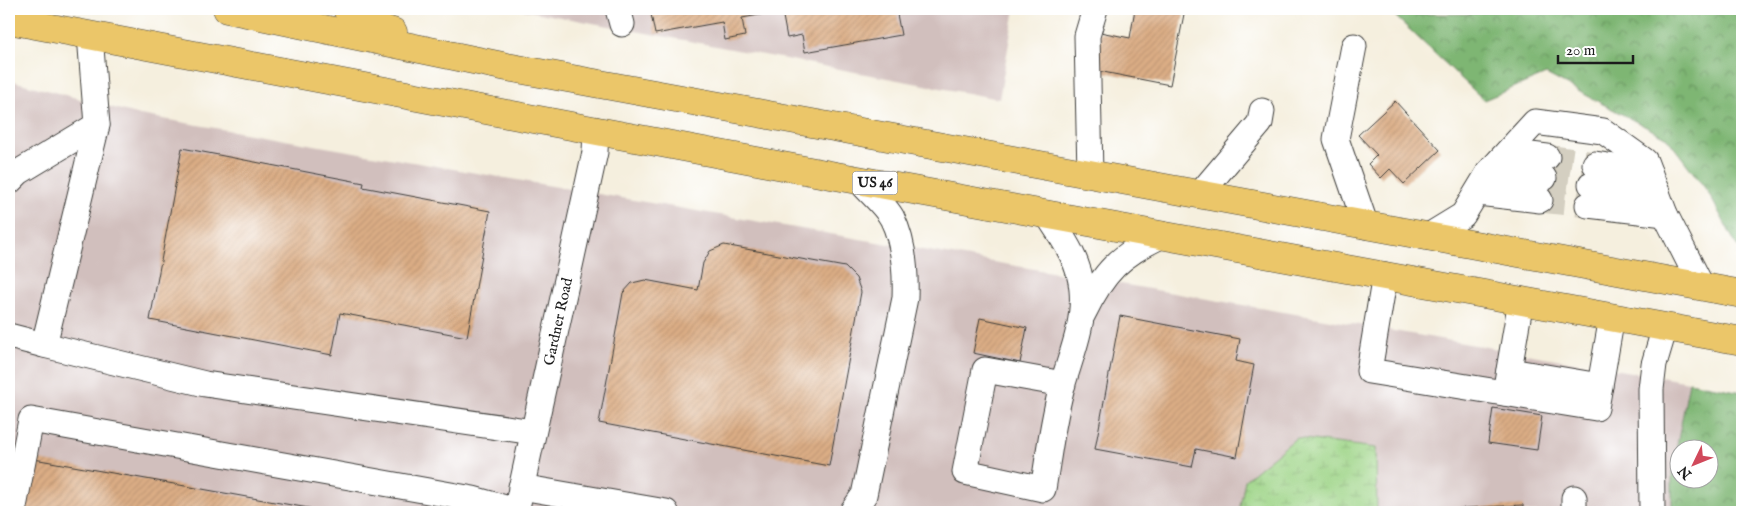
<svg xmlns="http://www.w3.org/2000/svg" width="1751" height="521" viewBox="0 0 1751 521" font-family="'IM FELL English',serif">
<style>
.industrial{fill:#d1bfbd}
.forest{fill:url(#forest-crowns);stroke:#4d6948;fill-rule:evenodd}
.wetland{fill:url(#wetland-marsh);stroke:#5c7851}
.building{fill:url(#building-hatch)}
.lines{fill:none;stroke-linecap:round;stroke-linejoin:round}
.minor-tunnel{stroke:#d4cfc1;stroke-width:25;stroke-dasharray:25 12;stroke-linecap:butt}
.minor-casing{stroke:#3d3c39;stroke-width:27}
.highway-casing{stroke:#3d3c39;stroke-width:29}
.minor{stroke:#fff;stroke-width:25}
.highway{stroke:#ebc669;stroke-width:28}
.labels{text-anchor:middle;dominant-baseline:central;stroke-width:4;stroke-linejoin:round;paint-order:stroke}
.shield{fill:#fff;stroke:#606060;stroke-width:1}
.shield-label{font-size:14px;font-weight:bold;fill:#1c1c1c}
.street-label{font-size:15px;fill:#1c1c1c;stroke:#fff}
</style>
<defs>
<pattern id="forest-crowns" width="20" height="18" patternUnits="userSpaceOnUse" patternTransform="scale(1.25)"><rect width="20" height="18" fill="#7eb673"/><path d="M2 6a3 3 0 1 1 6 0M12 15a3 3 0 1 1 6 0" fill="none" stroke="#66935e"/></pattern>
<pattern id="wetland-marsh" width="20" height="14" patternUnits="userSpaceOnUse" patternTransform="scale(1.25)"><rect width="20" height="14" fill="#9dd486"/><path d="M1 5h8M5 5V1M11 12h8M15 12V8" fill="none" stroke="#87b573"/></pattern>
<pattern id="building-hatch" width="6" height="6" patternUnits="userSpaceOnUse" patternTransform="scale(1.25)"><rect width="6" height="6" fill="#dbad85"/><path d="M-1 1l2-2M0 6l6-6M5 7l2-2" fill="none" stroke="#bb9472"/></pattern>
</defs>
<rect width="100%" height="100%" fill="#fff"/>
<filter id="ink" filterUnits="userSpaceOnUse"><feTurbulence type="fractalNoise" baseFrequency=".02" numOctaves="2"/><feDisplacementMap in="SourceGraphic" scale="10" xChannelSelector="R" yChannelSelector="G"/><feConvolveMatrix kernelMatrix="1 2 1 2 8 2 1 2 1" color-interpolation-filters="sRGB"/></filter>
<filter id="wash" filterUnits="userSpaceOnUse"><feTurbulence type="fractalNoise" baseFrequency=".0096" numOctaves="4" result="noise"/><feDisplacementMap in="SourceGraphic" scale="20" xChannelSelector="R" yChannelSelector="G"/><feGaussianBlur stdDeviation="1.12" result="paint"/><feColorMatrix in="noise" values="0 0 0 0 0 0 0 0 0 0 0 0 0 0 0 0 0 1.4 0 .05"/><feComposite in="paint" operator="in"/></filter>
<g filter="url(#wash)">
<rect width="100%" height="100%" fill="#f5efde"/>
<!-- industrial -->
<g class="industrial">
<polygon points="518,9 1015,9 999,99"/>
<polygon points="9,80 140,115 1689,382 1672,472 1672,512 9,512"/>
</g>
<!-- forest -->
<g class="forest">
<polygon points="1506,9 1742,9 1742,247 1737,246 1708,192 1667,138 1546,74 1484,100 1393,14 1468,14"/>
<path d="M1689 382 1742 392V512H1672V472ZM1678 448H1708V478H1678Z"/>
</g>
<!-- wetland -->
<polygon class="wetland" points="1296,438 1376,448 1377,512 1239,512 1245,480"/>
<g id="blocks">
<!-- building -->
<g class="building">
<polygon points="650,9 896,9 901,35 805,52 802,35 787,38 782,11 742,18 745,36 725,40 722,22 655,34"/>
<polygon points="1135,9 1185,9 1170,85 1093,70 1100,32 1130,38"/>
<polygon points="1395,101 1440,150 1404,184 1390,169 1381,178 1368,164 1377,155 1358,135"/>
<polygon points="182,148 364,183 363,187 490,211 467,337 340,313 332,355 150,320"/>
<polygon points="724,245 845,267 856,278 861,292 829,466 599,423 623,293 632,283 645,280 698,290 703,263 710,251"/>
<polygon points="1120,316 1240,339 1236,361 1254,365 1237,457 1196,449 1192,467 1095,449"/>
<polygon points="980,318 1027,328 1020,363 973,353"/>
<polygon points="1493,408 1542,416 1537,450 1488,443"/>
<polygon points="34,459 325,511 324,512 25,512"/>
<polygon points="1523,505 1523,512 1411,512 1411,511"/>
</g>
</g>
</g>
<g filter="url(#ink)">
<use href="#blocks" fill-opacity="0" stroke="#3d3c39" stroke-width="1"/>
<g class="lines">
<!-- minor-tunnel -->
<g class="minor-tunnel">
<polyline points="1547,157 1595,164"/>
<polyline points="1544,178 1591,184"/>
<polyline points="1540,200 1588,205"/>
</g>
<!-- minor casing -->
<g class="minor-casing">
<g id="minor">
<polyline points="618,9 622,24"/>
<polyline points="90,35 97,125 44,345 205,384 533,432"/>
<polyline points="1354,46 1336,139 1366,226"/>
<polyline points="1508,152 1547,157"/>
<polyline points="1595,164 1649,172"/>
<polyline points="1489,172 1544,178"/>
<polyline points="1090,174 1087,36 1095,9"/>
<polyline points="9,182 19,172 97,125"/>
<polyline points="1591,184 1657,192"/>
<polyline points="1478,193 1540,200"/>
<polyline points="1200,194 1260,123 1262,111"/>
<polyline points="1588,205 1665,214"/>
<path d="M1047 214C1062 237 1080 261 1082 290 1085 322 1072 353 1063 383 1053 417 1049 454 1043 489L965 472 985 370 1063 384"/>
<polyline points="1427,237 1463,215 1489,172 1535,122 1603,131 1645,161 1665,214 1702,287"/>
<polyline points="1385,275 1369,371 1596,408 1612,317"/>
<path d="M1083 314C1103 272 1121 254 1163 235"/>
<polyline points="9,336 44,345"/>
<polyline points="1509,371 1600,386"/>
<polyline points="1505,393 1521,300"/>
<polyline points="521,487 666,512"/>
<polyline points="1574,498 1574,512"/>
<polyline points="13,512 31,420 473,499 516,511"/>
<path id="s1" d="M516 512 595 152 596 130"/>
<path d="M852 512 864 495 905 298C906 271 904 242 892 218 885 205 869 192 859 180"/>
<polyline points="1652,512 1651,389 1654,364 1665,327"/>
</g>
</g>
<!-- highway casing -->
<g class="highway-casing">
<g id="highway">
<polyline points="227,9 507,67 1742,294"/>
<polyline points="347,9 377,27 393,32"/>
<polyline points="9,20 836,176 1742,341"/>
</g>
</g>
<!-- minor -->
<use href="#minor" class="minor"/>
<!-- highway -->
<use href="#highway" class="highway"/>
</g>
</g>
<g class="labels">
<!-- shield labels -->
<rect class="shield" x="852.5" y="171.5" width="45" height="23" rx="4"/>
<g class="shield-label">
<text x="875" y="183">US 46</text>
</g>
<!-- street labels -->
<g class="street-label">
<text stroke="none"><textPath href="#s1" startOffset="195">Gardner Road</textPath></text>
</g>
</g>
<!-- margin -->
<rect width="1751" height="521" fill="none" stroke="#fff" stroke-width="30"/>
<!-- north arrow -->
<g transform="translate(1694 464) rotate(227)"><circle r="24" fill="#ffffff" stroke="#a4a4a4"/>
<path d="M0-4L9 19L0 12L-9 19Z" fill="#d1495b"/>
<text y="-8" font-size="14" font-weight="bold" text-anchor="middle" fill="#1c1c1c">N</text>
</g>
<!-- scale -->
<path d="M1558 55v8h75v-8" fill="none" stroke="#1c1c1c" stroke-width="2.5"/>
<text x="1566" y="55" font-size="15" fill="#1c1c1c" stroke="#ffffff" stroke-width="4" paint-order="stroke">20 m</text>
</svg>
